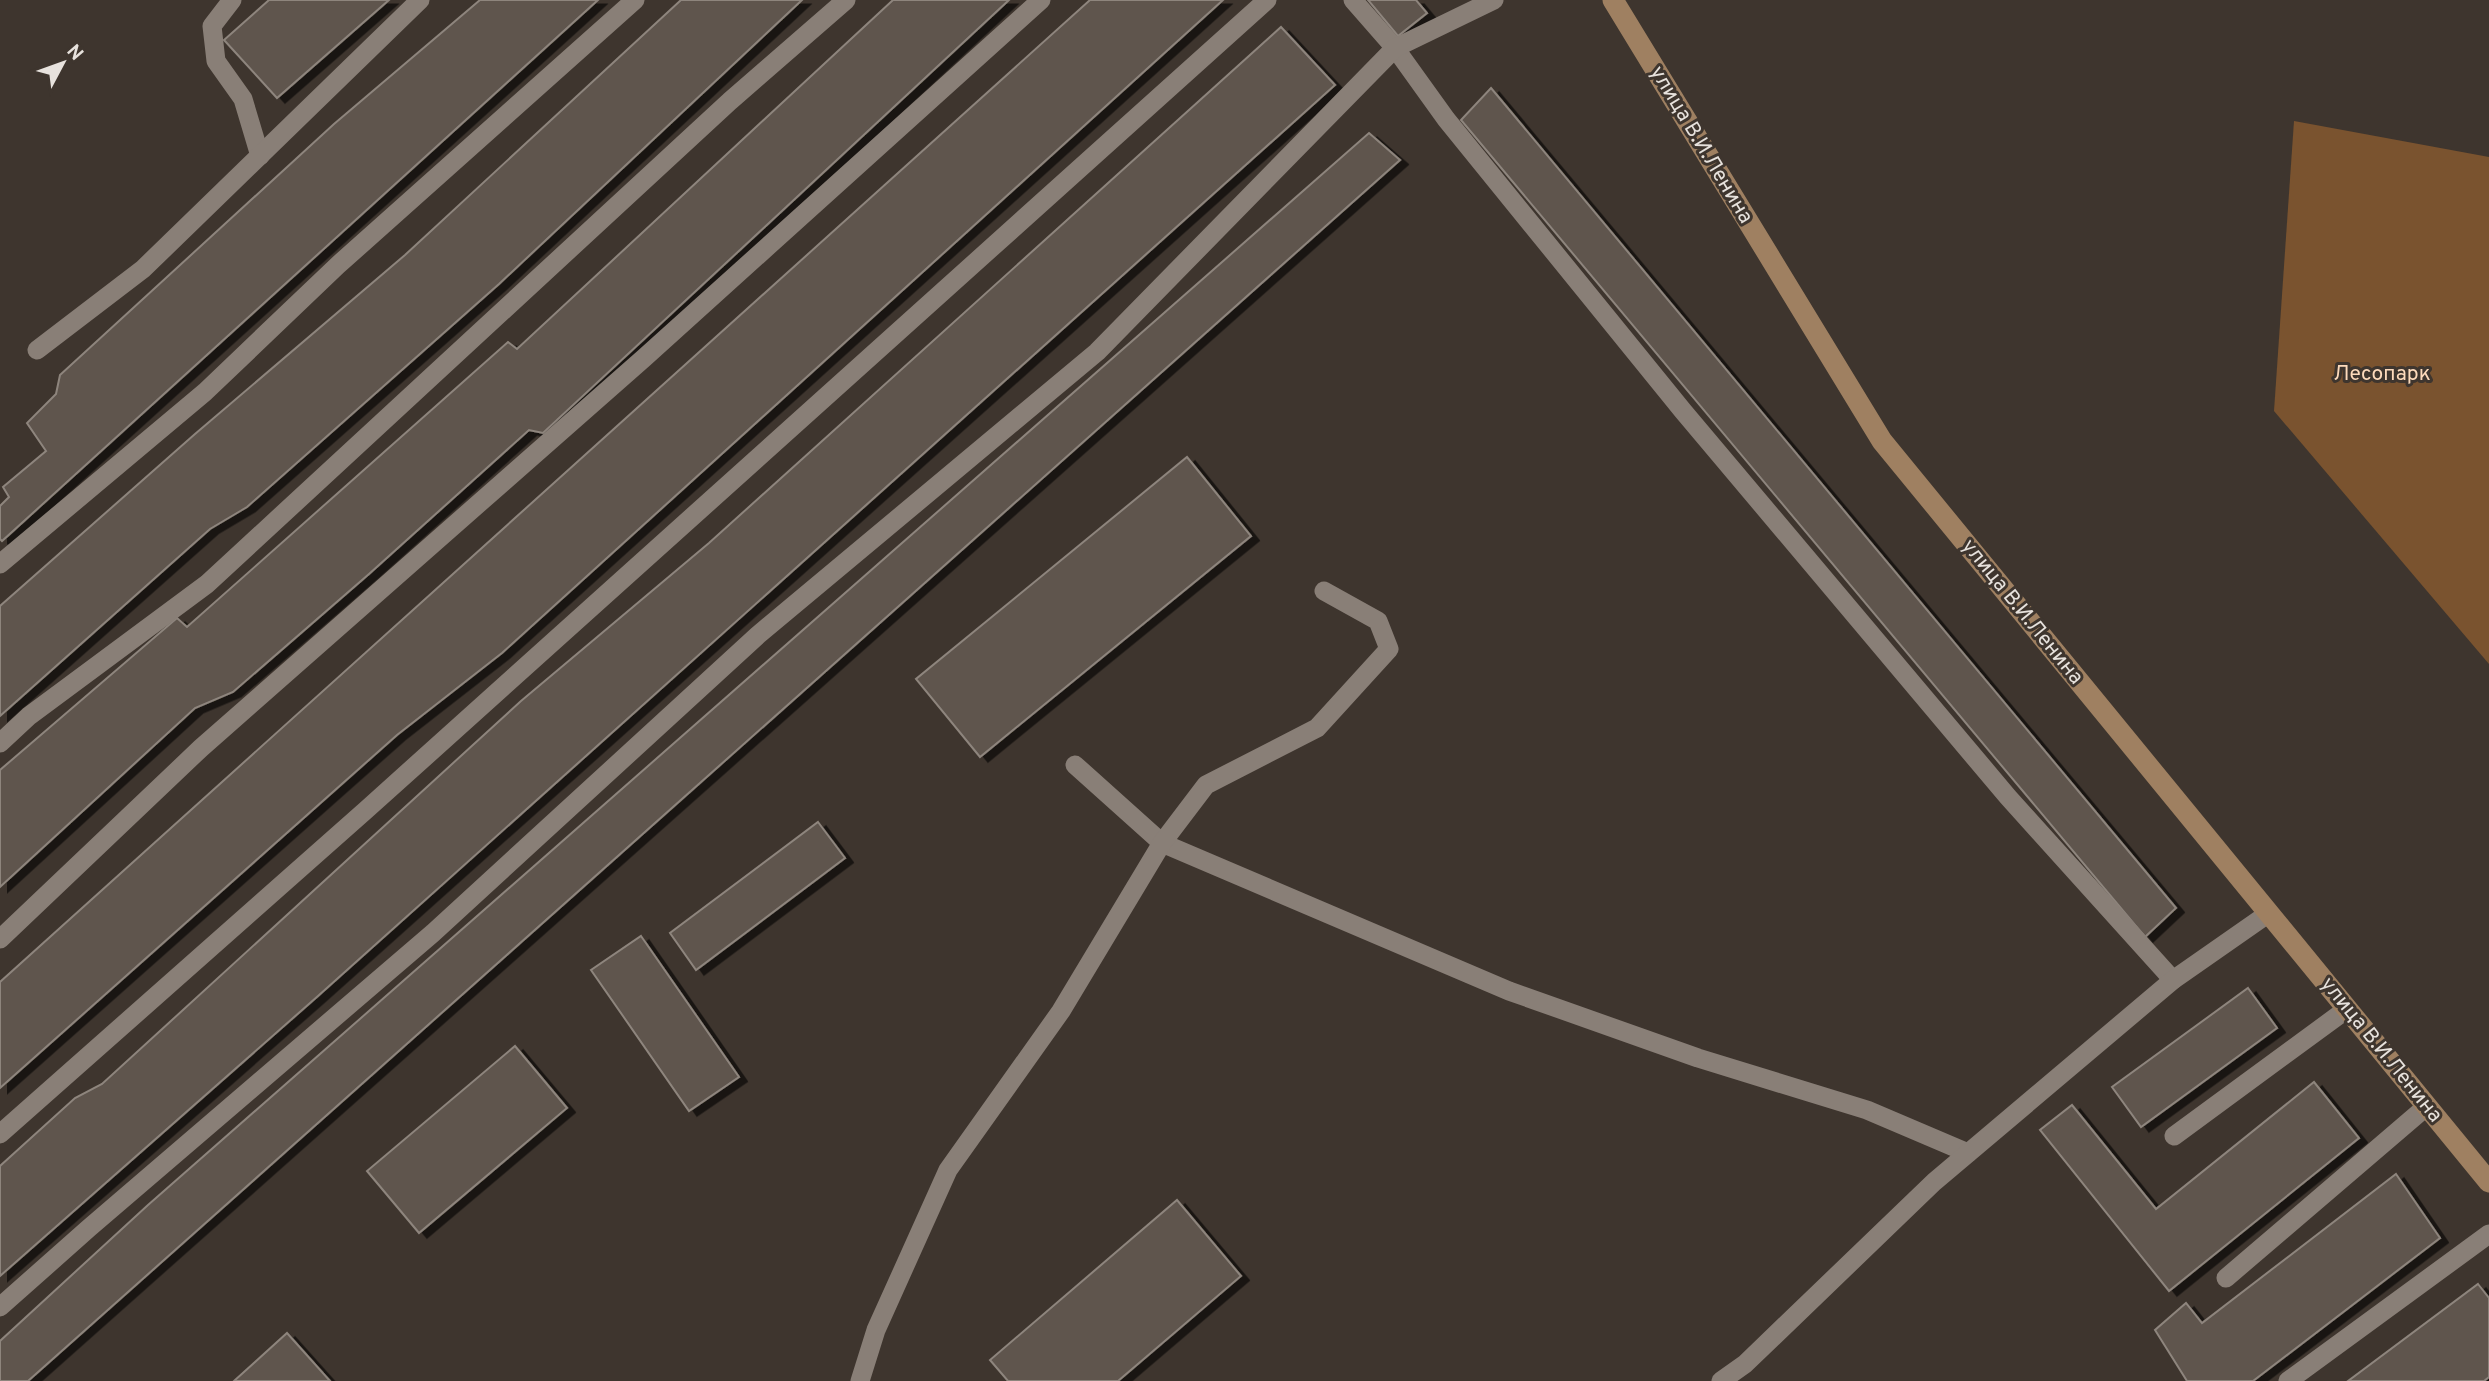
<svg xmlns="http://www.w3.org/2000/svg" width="2489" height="1381" viewBox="0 0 2489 1381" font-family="Overpass,sans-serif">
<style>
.green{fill:#7a532f}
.building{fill:#5e554e;stroke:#8e857d;stroke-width:2;filter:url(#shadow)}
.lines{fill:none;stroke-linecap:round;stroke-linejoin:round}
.lane{stroke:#897f77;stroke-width:19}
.secondary{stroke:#9f8061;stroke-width:21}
.labels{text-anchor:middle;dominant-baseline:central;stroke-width:6;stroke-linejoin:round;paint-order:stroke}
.street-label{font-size:21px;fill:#e7e2dd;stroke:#3e352e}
.park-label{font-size:21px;fill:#fddabb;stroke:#3e352e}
</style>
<defs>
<filter id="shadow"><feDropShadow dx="8" dy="4.5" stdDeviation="0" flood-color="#0009"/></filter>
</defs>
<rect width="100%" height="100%" fill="#3e352e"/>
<!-- green -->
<polygon class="green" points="2294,121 2489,157 2489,664 2274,411"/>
<!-- building -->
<g class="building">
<polygon points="269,0 389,0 277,98 224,40"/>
<polygon points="480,0 598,0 2,541 0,539 0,506 9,497 3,487 46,451 27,423 56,394 60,375 334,124"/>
<polygon points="681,0 802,0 499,284 247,507 210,529 0,716 0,606 195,434 405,255"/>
<polygon points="893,0 1009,0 543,433 529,430 369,574 233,692 195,708 0,887 0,770 177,618 187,627 508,342 517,349"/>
<polygon points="1090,0 1223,0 502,653 397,735 0,1088 0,982"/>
<polygon points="1368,0 1416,0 1427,13 1398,36"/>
<polygon points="1281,27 1335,85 318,996 0,1276 0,1166 75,1098 102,1084 521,701 709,543"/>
<polygon points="1491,88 2176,908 2145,937 1461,120"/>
<polygon points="1369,133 1400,160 28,1381 0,1381 0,1341 148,1205"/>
<polygon points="1187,457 1251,536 980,757 916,679"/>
<polygon points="818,822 845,858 696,970 670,933"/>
<polygon points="641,936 739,1077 689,1111 591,970"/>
<polygon points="2248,988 2277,1028 2141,1127 2112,1087"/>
<polygon points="515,1046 567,1108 419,1233 367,1171"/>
<polygon points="2314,1082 2359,1138 2169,1291 2040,1130 2072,1105 2156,1209"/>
<polygon points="2396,1174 2440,1238 2253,1381 2187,1381 2155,1330 2186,1303 2202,1323"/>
<polygon points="1177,1200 1241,1276 1118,1381 1008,1381 990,1360"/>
<polygon points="2478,1284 2489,1298 2489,1377 2484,1381 2348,1381"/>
<polygon points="287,1333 330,1381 234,1381"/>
</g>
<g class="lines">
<!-- lane -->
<g class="lane">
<polyline points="232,0 212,26 216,61 243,99 260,156"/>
<polyline points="1353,0 1395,48 1446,119 1683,411 2008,797 2173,980"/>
<polyline points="37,350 143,269 420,0"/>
<polyline points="0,564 205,392 338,265 635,0"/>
<polyline points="0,743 29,716 207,584 730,101 846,0"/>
<polyline points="1075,765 1162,843 1509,991 1698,1058 1867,1110 1968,1153"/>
<polyline points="0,939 201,748 644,358 1041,0"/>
<polyline points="0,1134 366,810 1267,0"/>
<polyline points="2174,1136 2347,1009"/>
<polyline points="2226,1278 2427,1106"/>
<polyline points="0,1307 89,1228 433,933 758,635 1097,352 1395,48 1494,0"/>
<polyline points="860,1381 876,1330 948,1170 1061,1011 1162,843 1206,785 1317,728 1389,649 1378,621 1324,591"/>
<polyline points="1721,1381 1745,1364 1934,1182 2173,980 2269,913"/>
<polyline points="2288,1381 2489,1234"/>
</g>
<!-- secondary -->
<polyline class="secondary" points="1613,0 1882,441 2489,1182"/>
</g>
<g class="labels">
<!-- street labels -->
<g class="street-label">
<text transform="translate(1701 145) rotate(59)">улица В.И.Ленина</text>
<text transform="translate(2022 612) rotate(51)">улица В.И.Ленина</text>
<text transform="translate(2381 1050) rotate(51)">улица В.И.Ленина</text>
</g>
<!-- park labels -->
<g class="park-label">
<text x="2382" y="374">Лесопарк</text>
</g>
</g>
<!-- north arrow -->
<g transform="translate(63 63) rotate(49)" stroke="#3e352e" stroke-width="5" paint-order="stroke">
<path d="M0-5L12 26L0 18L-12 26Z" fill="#e7e2dd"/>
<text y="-10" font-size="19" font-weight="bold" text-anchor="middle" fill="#e7e2dd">N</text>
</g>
</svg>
